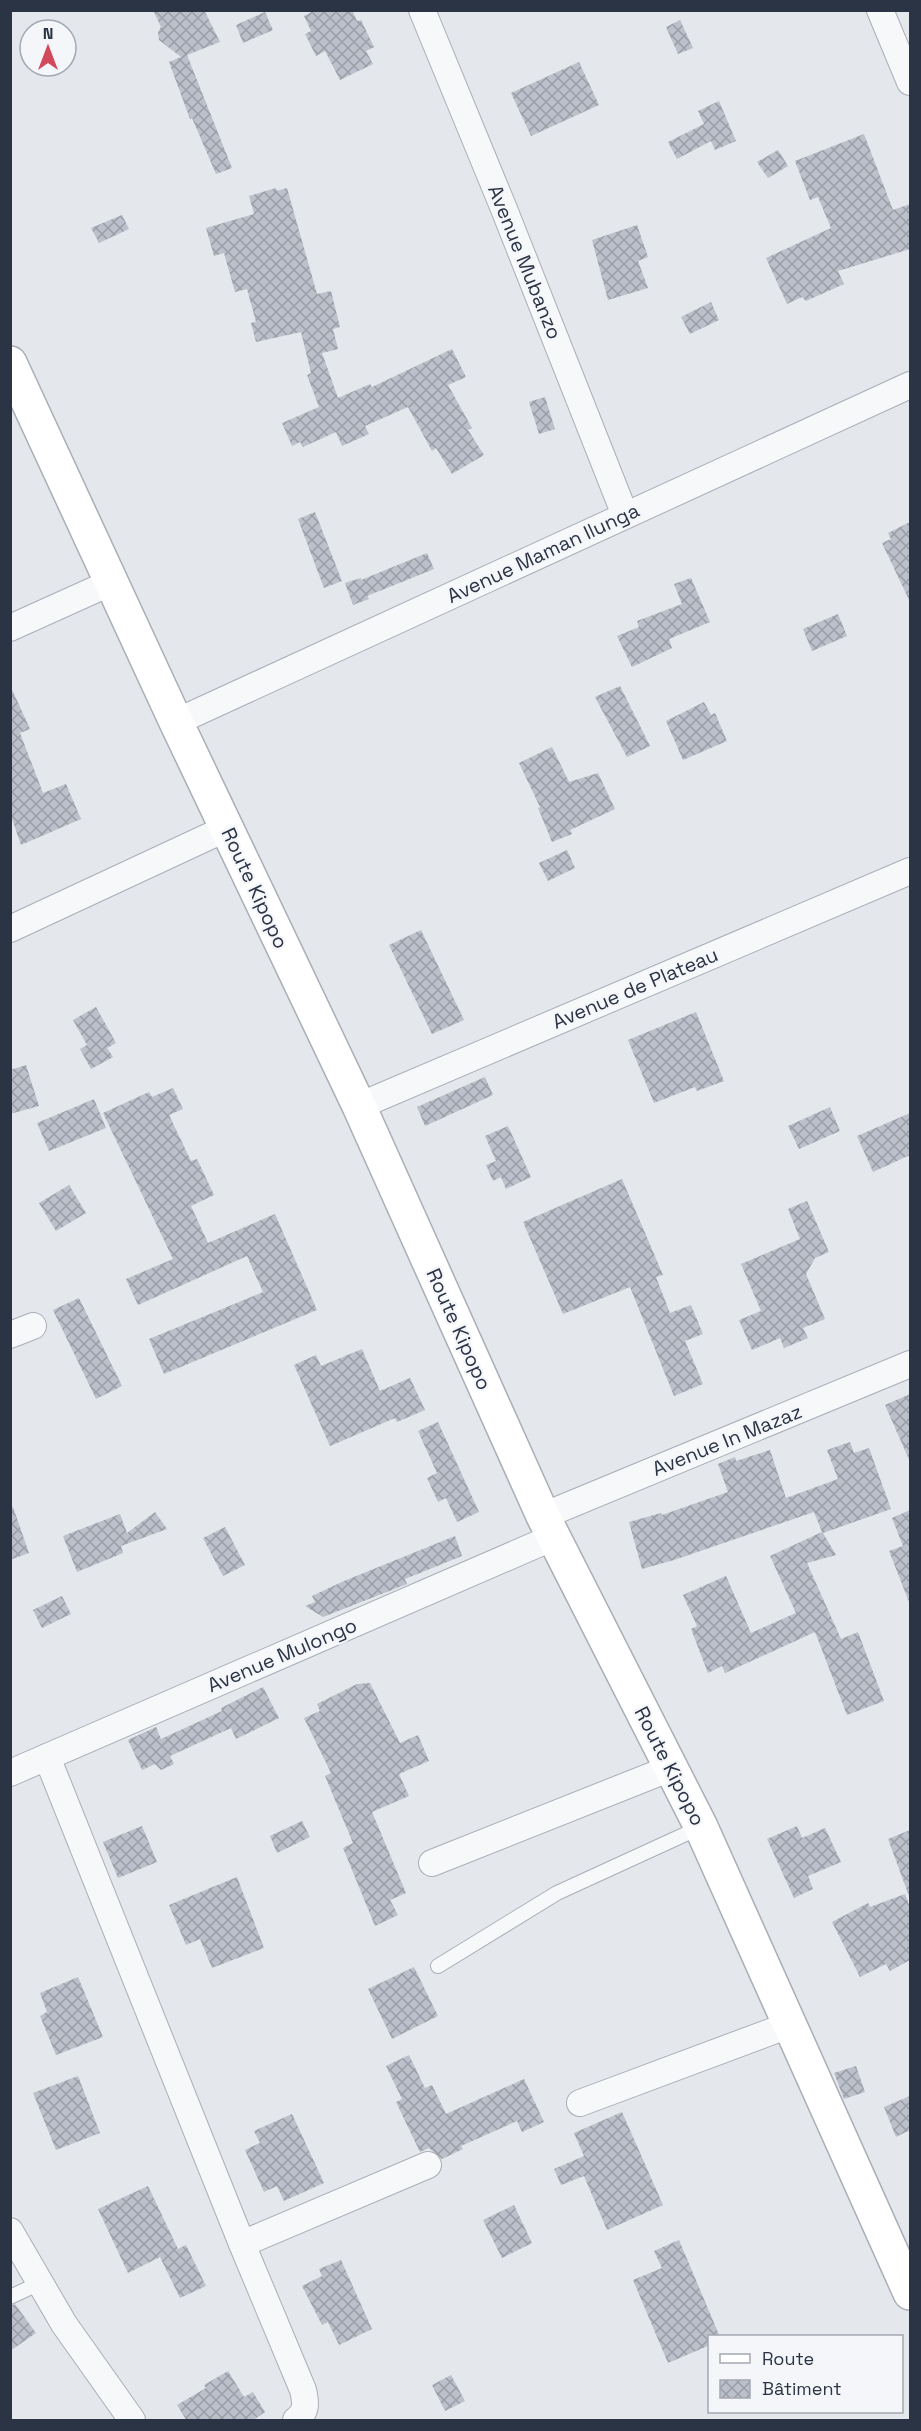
<svg xmlns="http://www.w3.org/2000/svg" width="921" height="2431" viewBox="0 0 921 2431" font-family="'Space Grotesk',sans-serif">
<style>
.building{fill:url(#building-cross-hatch)}
.lines{fill:none;stroke-linecap:round;stroke-linejoin:round}
.service-casing{stroke:#a9aeb7;stroke-width:16}
.minor-casing{stroke:#a9aeb7;stroke-width:28}
.secondary-casing{stroke:#a9aeb7;stroke-width:36}
.service{stroke:#f7f8fa;stroke-width:14}
.minor{stroke:#f7f8fa;stroke-width:26}
.secondary{stroke:#fff;stroke-width:33}
.labels{text-anchor:middle;dominant-baseline:central;stroke-width:4.5;stroke-linejoin:round;paint-order:stroke}
.street-label{font-size:20px;fill:#2b3445;stroke:#f4f6f9}
</style>
<defs>
<pattern id="building-cross-hatch" width="8" height="8" patternUnits="userSpaceOnUse" patternTransform="scale(1.5)"><rect width="8" height="8" fill="#bbc0ca"/><path d="M0 0l8 8M0 8l8-8" fill="none" stroke="#989da6"/></pattern>
</defs>
<rect width="100%" height="100%" fill="#e4e7ec"/>
<!-- building -->
<g class="building">
<polygon points="153,10 204,10 220,42 187,55 232,168 216,174 192,118 190,119 169,62 181,57 159,40 158,32 161,27"/>
<polygon points="315,10 352,10 357,21 361,20 374,47 366,51 373,64 340,80 325,51 316,56 305,34 311,31 304,16"/>
<polygon points="265,12 273,30 243,43 236,25"/>
<polygon points="680,20 693,48 678,54 666,27"/>
<polygon points="579,62 599,105 531,136 511,93"/>
<polygon points="719,101 736,141 715,150 711,141 677,159 668,142 704,124 698,111"/>
<polygon points="864,134 893,210 910,204 910,249 838,271 844,284 806,301 802,297 787,304 766,258 831,228 818,197 810,200 795,161"/>
<polygon points="778,150 788,166 768,178 757,162"/>
<polygon points="276,188 277,191 287,188 317,294 331,291 340,327 333,329 338,349 322,353 338,398 370,384 372,387 452,349 466,377 448,385 472,428 468,430 484,455 452,474 436,448 432,451 408,407 365,426 369,434 342,446 336,432 303,447 300,442 292,446 282,423 319,407 307,375 311,373 301,332 256,342 251,323 256,322 247,289 235,292 224,253 214,256 206,228 254,214 249,196"/>
<polygon points="122,215 129,229 99,243 91,228"/>
<polygon points="637,225 648,257 638,261 648,288 608,300 592,240"/>
<polygon points="711,302 719,320 690,334 681,317"/>
<polygon points="545,397 555,429 539,434 529,402"/>
<polygon points="315,512 342,581 324,588 298,519"/>
<polygon points="910,522 910,602 882,543 891,539 888,533"/>
<polygon points="427,553 434,569 367,596 369,599 353,605 345,583 361,578 361,580"/>
<polygon points="691,578 710,622 669,639 672,648 632,667 617,636 639,627 637,621 682,604 674,584"/>
<polygon points="838,614 847,636 812,651 803,629"/>
<polygon points="10,685 30,729 20,733 43,793 66,784 81,819 21,845 10,813"/>
<polygon points="620,686 650,746 627,757 595,697"/>
<polygon points="704,702 711,715 715,713 727,741 683,760 666,721"/>
<polygon points="552,747 569,782 598,773 615,809 570,830 572,834 552,842 538,808 540,807 519,763"/>
<polygon points="567,850 575,868 548,881 539,863"/>
<polygon points="421,930 464,1020 432,1034 389,945"/>
<polygon points="96,1007 116,1043 107,1048 113,1057 91,1069 80,1049 87,1045 73,1020"/>
<polygon points="696,1012 724,1081 697,1091 695,1087 654,1103 628,1040"/>
<polygon points="26,1065 39,1106 10,1114 10,1070"/>
<polygon points="485,1077 493,1095 425,1126 417,1107"/>
<polygon points="173,1088 183,1109 169,1115 191,1161 197,1159 214,1195 191,1206 208,1243 275,1214 317,1310 164,1374 149,1339 263,1292 247,1256 138,1305 126,1279 173,1259 103,1113 149,1092 152,1097"/>
<polygon points="94,1099 106,1128 49,1151 37,1123"/>
<polygon points="830,1107 840,1131 799,1149 788,1126"/>
<polygon points="910,1113 910,1155 873,1172 857,1136"/>
<polygon points="508,1126 531,1177 506,1189 501,1177 493,1181 486,1165 496,1161 485,1136"/>
<polygon points="622,1179 663,1275 656,1277 670,1313 691,1305 703,1334 685,1341 703,1384 674,1396 630,1287 563,1314 523,1222"/>
<polygon points="69,1185 86,1213 56,1231 39,1203"/>
<polygon points="807,1201 829,1252 815,1258 806,1274 825,1319 803,1328 808,1338 784,1348 780,1338 752,1350 739,1320 761,1311 741,1264 800,1239 788,1209"/>
<polygon points="79,1298 122,1386 96,1399 53,1310"/>
<polygon points="362,1349 380,1391 410,1378 425,1410 397,1422 395,1418 330,1446 294,1365 316,1355 321,1366"/>
<polygon points="910,1394 910,1462 885,1405"/>
<polygon points="438,1422 479,1512 457,1522 446,1498 438,1502 427,1478 437,1473 418,1431"/>
<polygon points="850,1442 854,1453 869,1448 891,1509 823,1533 836,1555 807,1563 841,1639 858,1632 884,1701 847,1715 815,1632 725,1673 722,1666 708,1673 691,1629 697,1626 683,1595 726,1576 751,1633 796,1613 770,1556 822,1532 814,1512 674,1560 642,1569 629,1522 661,1513 662,1515 728,1492 718,1464 735,1457 736,1461 770,1450 786,1498 838,1479 827,1450"/>
<polygon points="10,1507 13,1507 29,1553 10,1560"/>
<polygon points="910,1510 910,1601 909,1602 889,1551 903,1546 892,1518"/>
<polygon points="155,1512 167,1529 121,1546 123,1553 77,1572 63,1536 120,1514 127,1533"/>
<polygon points="225,1527 245,1565 223,1576 203,1538"/>
<polygon points="455,1536 462,1556 405,1579 407,1584 323,1617 305,1606 315,1602 312,1596 344,1581"/>
<polygon points="62,1596 71,1614 42,1628 33,1610"/>
<polygon points="370,1683 400,1743 418,1735 429,1761 399,1774 409,1796 372,1812 406,1893 390,1900 398,1915 375,1926 343,1848 353,1843 325,1776 331,1773 304,1718 320,1711 317,1704 357,1684"/>
<polygon points="263,1687 279,1718 236,1739 231,1728 170,1756 174,1764 161,1770 155,1764 142,1770 128,1740 156,1727 161,1739 222,1711 221,1708"/>
<polygon points="302,1821 310,1837 277,1853 270,1836"/>
<polygon points="142,1826 157,1862 118,1878 103,1842"/>
<polygon points="797,1826 802,1838 825,1828 841,1862 808,1876 813,1889 794,1898 767,1839"/>
<polygon points="910,1830 910,1895 909,1896 888,1839"/>
<polygon points="237,1877 264,1948 212,1968 200,1939 186,1945 169,1905"/>
<polygon points="905,1894 910,1907 910,1960 890,1971 886,1964 860,1977 832,1922 868,1903 870,1907"/>
<polygon points="414,1967 438,2016 392,2039 368,1989"/>
<polygon points="78,1977 103,2037 56,2055 40,2016 47,2012 40,1993"/>
<polygon points="409,2055 425,2088 432,2085 446,2114 524,2079 544,2122 522,2132 517,2121 461,2146 463,2149 442,2159 429,2148 420,2152 396,2102 402,2099 386,2066"/>
<polygon points="856,2066 865,2092 844,2099 834,2073"/>
<polygon points="78,2076 100,2133 56,2150 33,2093"/>
<polygon points="910,2096 910,2130 896,2137 884,2107"/>
<polygon points="622,2112 663,2205 607,2230 584,2176 561,2185 554,2169 584,2156 574,2133"/>
<polygon points="292,2114 324,2183 284,2201 277,2186 264,2192 245,2150 260,2143 254,2131"/>
<polygon points="148,2186 178,2249 186,2245 206,2286 180,2298 160,2257 128,2273 98,2209"/>
<polygon points="514,2205 532,2243 502,2258 483,2220"/>
<polygon points="679,2240 720,2337 710,2337 710,2345 668,2363 633,2280 662,2268 654,2251"/>
<polygon points="341,2260 372,2329 339,2345 328,2322 322,2325 302,2286 322,2276 319,2269"/>
<polygon points="15,2304 36,2333 10,2351 10,2306"/>
<polygon points="228,2371 244,2397 253,2392 265,2412 252,2421 187,2421 177,2405 206,2388 204,2385"/>
<polygon points="451,2375 465,2401 445,2411 432,2385"/>
</g>
<g class="lines">
<!-- service casing -->
<g class="service-casing">
<g id="service">
<polyline points="438,1966 557,1893 701,1827"/>
<polyline points="10,2297 40,2283"/>
</g>
</g>
<!-- minor casing -->
<g class="minor-casing">
<g id="minor">
<polyline points="422,10 504,209 625,515"/>
<polyline points="880,10 910,82"/>
<polyline points="10,628 112,582"/>
<polyline points="176,722 910,385"/>
<polyline points="10,929 227,828"/>
<polyline points="359,1106 910,871"/>
<polyline points="10,1335 33,1326"/>
<polyline points="543,1516 910,1364"/>
<path d="M47 1757 242 2244 303 2390C306 2403 307 2412 296 2420"/>
<polyline points="10,1773 554,1537"/>
<polyline points="432,1863 671,1768"/>
<polyline points="580,2103 789,2025"/>
<polyline points="10,2231 64,2324 132,2420"/>
<polyline points="242,2244 428,2165"/>
</g>
</g>
<!-- secondary casing -->
<g class="secondary-casing">
<polyline id="secondary" points="10,363 176,722 359,1106 543,1516 701,1827 910,2293"/>
</g>
<!-- service -->
<use href="#service" class="service"/>
<!-- minor -->
<use href="#minor" class="minor"/>
<!-- secondary -->
<use href="#secondary" class="secondary"/>
</g>
<g class="labels">
<!-- street labels -->
<g class="street-label">
<text transform="translate(525 262) rotate(68)">Avenue Mubanzo</text>
<text transform="translate(543 553) rotate(-25)">Avenue Maman Ilunga</text>
<text transform="translate(255 888) rotate(65)">Route Kipopo</text>
<text transform="translate(635 988) rotate(-23)">Avenue de Plateau</text>
<text transform="translate(459 1329) rotate(66)">Route Kipopo</text>
<text transform="translate(727 1440) rotate(-22)">Avenue In Mazaz</text>
<text transform="translate(282 1655) rotate(-23)">Avenue Mulongo</text>
<text transform="translate(670 1766) rotate(63)">Route Kipopo</text>
</g>
</g>
<!-- border -->
<rect width="921" height="2431" fill="none" stroke="#2b3445" stroke-width="24"/>
<!-- legend -->
<rect x="708" y="2335" width="195" height="78" fill="#f4f6f9" stroke="#a4a8b1" stroke-width="1.5"/>
<rect x="720" y="2354" width="30" height="9" fill="#ffffff" stroke="#a4a8b1" stroke-width="1.5"/>
<text x="762" y="2365" font-size="18" fill="#2b3445">Route</text>
<rect x="720" y="2380" width="30" height="18" fill="url(#building-cross-hatch)" stroke="#a4a8b1" stroke-width="1.5"/>
<text x="762" y="2395" font-size="18" fill="#2b3445">Bâtiment</text>
<!-- north arrow -->
<g transform="translate(48 48)"><circle r="28" fill="#f4f6f9" stroke="#a4a8b1" stroke-width="1.5"/>
<path d="M0-4.5L10 22L0 15L-10 22Z" fill="#d1495b"/>
<text y="-9" font-size="16" font-weight="bold" text-anchor="middle" fill="#2b3445">N</text>
</g>
</svg>
